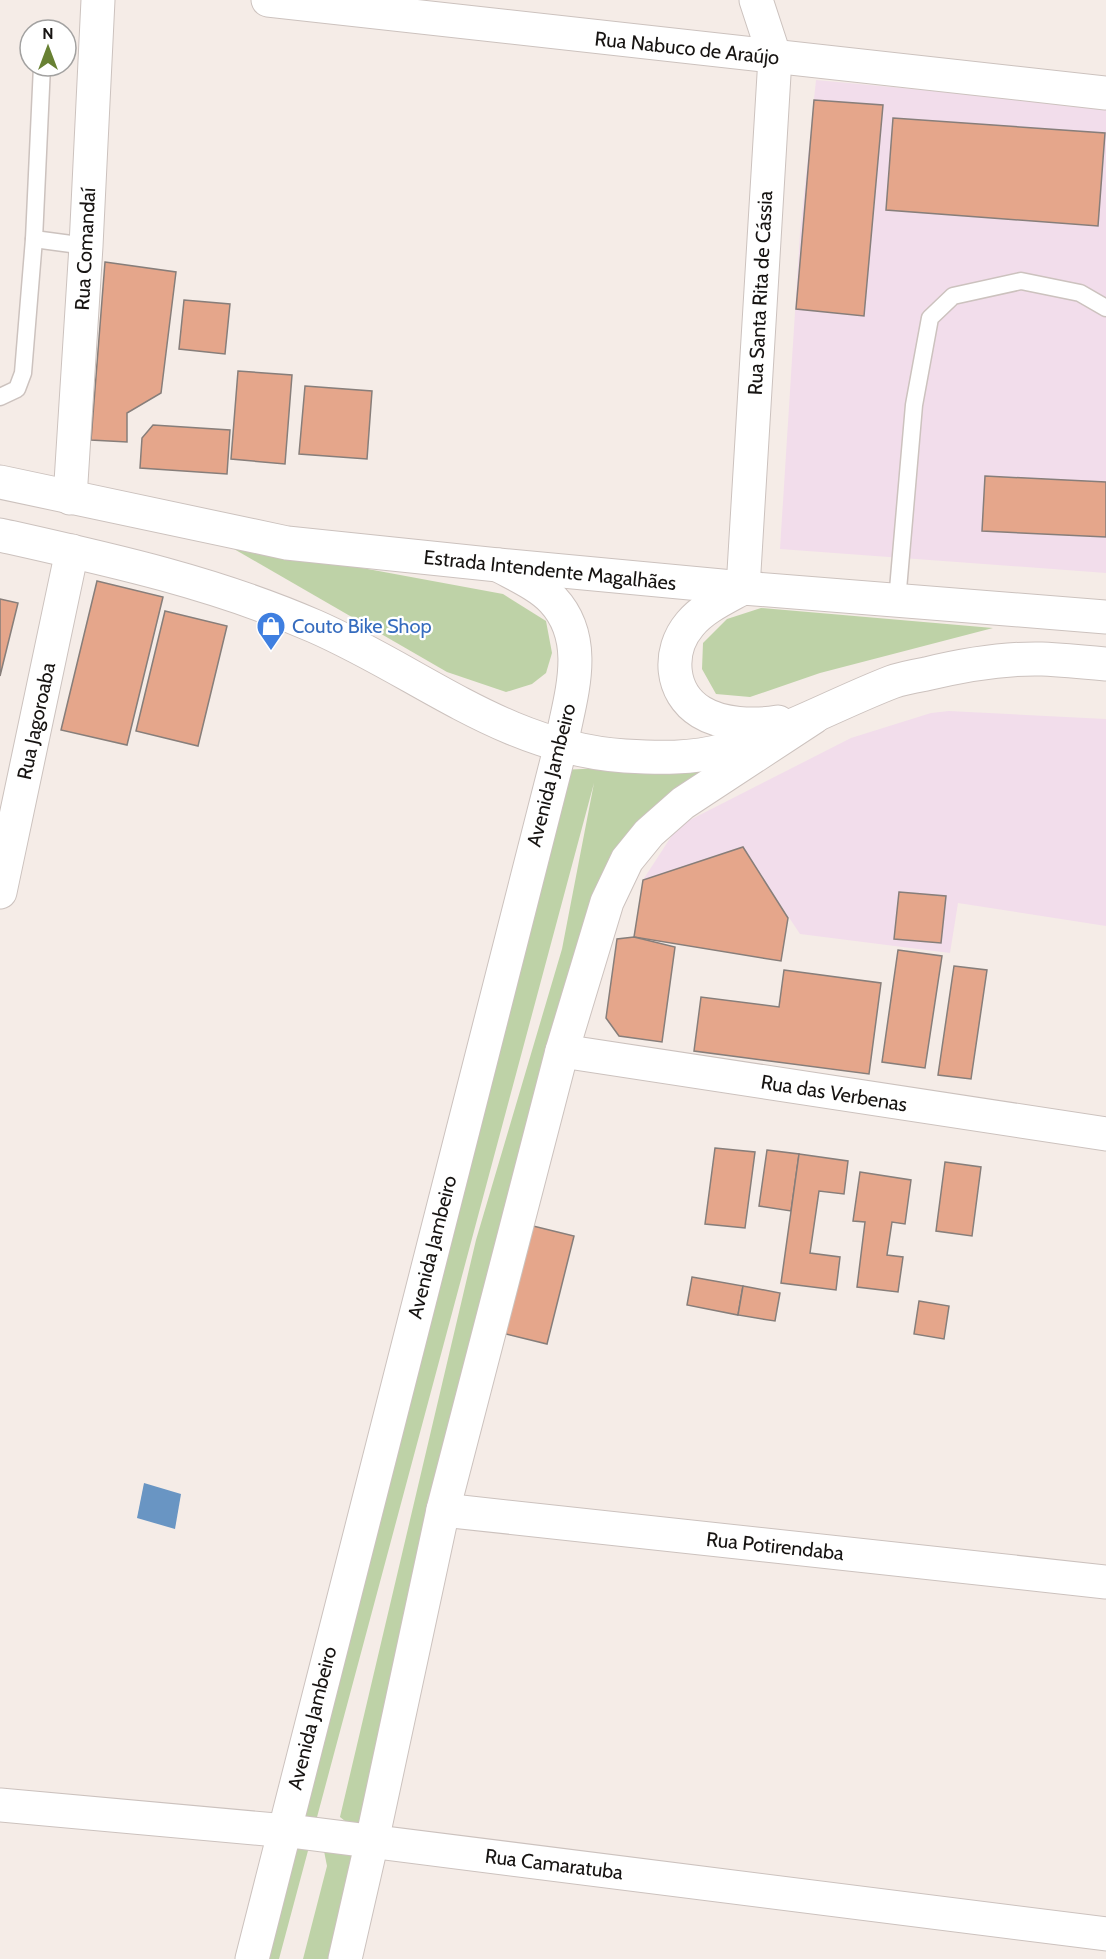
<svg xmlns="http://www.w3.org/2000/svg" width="1106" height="1959" viewBox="0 0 1106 1959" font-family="Cabin,sans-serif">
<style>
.industrial{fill:#f2ddeb}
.green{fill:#bed2a7}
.water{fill:#6995c3}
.building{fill:#e5a68b;stroke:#877e7a;stroke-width:1.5}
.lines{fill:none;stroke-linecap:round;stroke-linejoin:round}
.service-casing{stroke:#ccc2be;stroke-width:19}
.minor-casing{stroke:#ccc2be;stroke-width:35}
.primary-casing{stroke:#ccc2be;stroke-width:35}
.service{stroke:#fff;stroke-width:16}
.minor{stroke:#fff;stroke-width:33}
.primary{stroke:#fff;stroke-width:33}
.labels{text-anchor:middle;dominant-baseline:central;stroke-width:4.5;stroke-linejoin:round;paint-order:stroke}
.street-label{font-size:20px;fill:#171412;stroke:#fff}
.shop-label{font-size:20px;fill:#366cbe;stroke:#fff;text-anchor:start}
</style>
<rect width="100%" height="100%" fill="#f5ece7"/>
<!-- industrial -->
<g class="industrial">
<polygon points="816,80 1106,107 1106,573 780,549 800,233"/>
<polygon points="949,711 1106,719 1106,926 958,903 950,953 800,934 742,847 643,880 678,826 851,738 931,713"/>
</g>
<!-- green -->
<g class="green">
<polygon points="222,542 503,594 546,621 552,653 546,673 532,684 506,692 447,672"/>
<polygon points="761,608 993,628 820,673 750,697 716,694 702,669 703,643 727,619"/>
<polygon points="668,765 715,765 615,857 341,1959 303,1959 327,1866 322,1841 370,1841 340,1817 476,1240 562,949 594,783 279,1959 238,1959 561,770"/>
</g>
<!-- water -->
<polygon class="water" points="144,1483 181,1494 175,1529 137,1518"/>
<!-- building -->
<g class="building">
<polygon points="814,100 883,105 864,316 796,309"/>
<polygon points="893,118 1105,133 1098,226 886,210"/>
<polygon points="105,262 176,272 161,393 127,413 127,442 91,440"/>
<polygon points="184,300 230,304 225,354 179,349"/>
<polygon points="238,371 292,375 285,464 231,459"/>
<polygon points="305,386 372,391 367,459 299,454"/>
<polygon points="153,425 230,430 227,474 140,468 142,438"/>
<polygon points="985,476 1106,482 1106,537 982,531"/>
<polygon points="97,581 163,597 127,745 61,730"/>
<polygon points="0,599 18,603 0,676"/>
<polygon points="165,611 227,626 198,746 136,731"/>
<polygon points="743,847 788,918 781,961 634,937 643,880"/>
<polygon points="899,892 946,896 941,943 894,939"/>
<polygon points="634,937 675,947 662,1042 619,1036 606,1018 617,939"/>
<polygon points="898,950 942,956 925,1068 882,1062"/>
<polygon points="954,966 987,970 971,1079 938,1075"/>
<polygon points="784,970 881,983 869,1074 694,1051 701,997 779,1007"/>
<polygon points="715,1148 755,1152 745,1228 705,1224"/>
<polygon points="767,1150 799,1154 791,1211 759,1206"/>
<polygon points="799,1154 848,1161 844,1194 819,1191 810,1253 840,1257 836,1290 781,1283"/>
<polygon points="945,1162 981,1167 972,1236 936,1231"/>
<polygon points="860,1172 911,1180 905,1224 892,1222 887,1255 903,1257 898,1292 857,1287 865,1222 853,1221"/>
<polygon points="529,1225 574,1236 547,1344 502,1333"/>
<polygon points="692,1277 743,1286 738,1315 687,1305"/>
<polygon points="743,1286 780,1293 775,1321 738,1315"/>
<polygon points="919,1301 949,1306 944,1339 914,1334"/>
</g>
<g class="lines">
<!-- service casing -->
<g class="service-casing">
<g id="service">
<polyline points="42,66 34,239 86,246"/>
<polyline points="0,397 17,389 23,373 34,239"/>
<polyline points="897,601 914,405 930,318 953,296 1021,281 1080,293 1106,308"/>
</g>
</g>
<!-- minor casing -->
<g class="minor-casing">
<g id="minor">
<polyline points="268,0 1106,93"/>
<polyline points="70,498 86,246 98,0"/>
<polyline points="743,588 775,58 756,0"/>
<polyline points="0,892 72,551"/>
<polyline points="562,1051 1106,1134"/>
<polyline points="443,1510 1106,1582"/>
<polyline points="0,1805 298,1832 1106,1934"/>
</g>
</g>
<!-- primary casing -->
<g class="primary-casing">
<g id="primary">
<polyline points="0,482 287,543 498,565 743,588 1106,617"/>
<path d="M0 535C107 559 213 582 314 626 420 672 504 748 625 756 658 758 692 759 724 750 783 734 835 704 892 682 903 678 915 676 926 674 963 665 1003 658 1042 659 1063 660 1085 662 1106 664"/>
<path d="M743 588C725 598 703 608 690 624 667 651 670 693 701 712 722 725 754 726 778 722"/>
<path d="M252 1959 561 745C570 697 591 641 553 600 539 585 516 575 498 565"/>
<polyline points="345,1959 372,1841 443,1510 562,1051 607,902 627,860 649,833 683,803 814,717"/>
</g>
</g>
<!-- service -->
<use href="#service" class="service"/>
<!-- minor -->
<use href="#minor" class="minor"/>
<!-- primary -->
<use href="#primary" class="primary"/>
</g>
<!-- icons -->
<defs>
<g id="shop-pin" transform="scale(1.5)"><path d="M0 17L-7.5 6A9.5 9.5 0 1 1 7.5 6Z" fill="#3f7fe0" stroke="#fff"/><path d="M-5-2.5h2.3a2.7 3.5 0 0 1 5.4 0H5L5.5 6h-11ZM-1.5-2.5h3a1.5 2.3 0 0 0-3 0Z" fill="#fff"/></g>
</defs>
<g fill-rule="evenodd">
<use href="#shop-pin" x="271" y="626"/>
</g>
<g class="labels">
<!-- street labels -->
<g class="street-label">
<text transform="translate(687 48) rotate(6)">Rua Nabuco de Araújo</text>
<text transform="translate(85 249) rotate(-87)">Rua Comandaí</text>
<text transform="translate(760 293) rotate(-87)">Rua Santa Rita de Cássia</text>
<text transform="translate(550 570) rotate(6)">Estrada Intendente Magalhães</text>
<text transform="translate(36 721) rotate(-78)">Rua Jagoroaba</text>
<text transform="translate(551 775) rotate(-76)">Avenida Jambeiro</text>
<text transform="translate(834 1093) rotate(9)">Rua das Verbenas</text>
<text transform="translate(432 1247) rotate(-76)">Avenida Jambeiro</text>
<text transform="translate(775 1546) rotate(6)">Rua Potirendaba</text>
<text transform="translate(312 1718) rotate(-76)">Avenida Jambeiro</text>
<text transform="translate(554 1864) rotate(7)">Rua Camaratuba</text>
</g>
<!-- shop labels -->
<g class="shop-label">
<text x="292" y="626">Couto Bike Shop</text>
</g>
</g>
<!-- north arrow -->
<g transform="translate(48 48)"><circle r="28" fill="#ffffff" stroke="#a2a1a0" stroke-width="1.5"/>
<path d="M0-4.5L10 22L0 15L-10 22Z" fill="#688133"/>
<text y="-9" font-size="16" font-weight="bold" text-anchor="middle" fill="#171412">N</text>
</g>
</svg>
